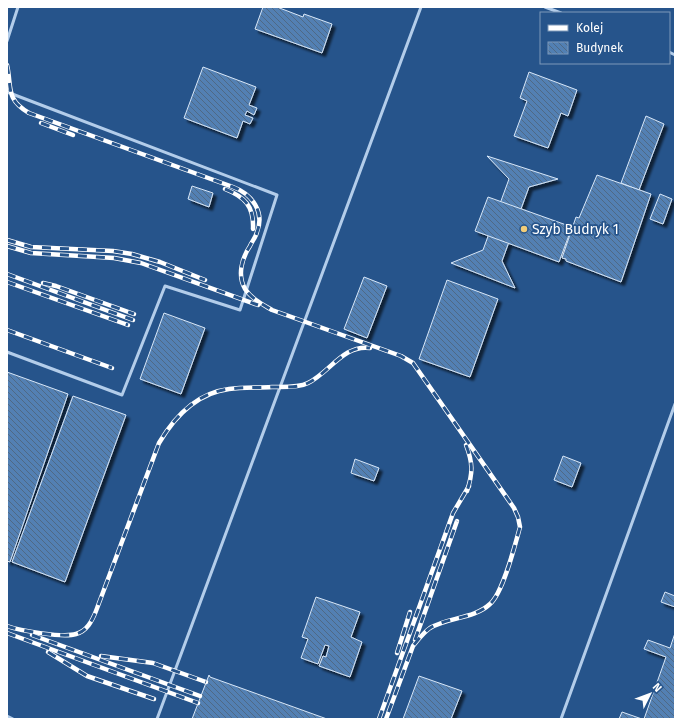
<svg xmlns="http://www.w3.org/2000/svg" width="682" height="726" viewBox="0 0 682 726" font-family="'Fira Sans',sans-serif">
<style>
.building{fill:url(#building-back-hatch);stroke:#d8e7f8;filter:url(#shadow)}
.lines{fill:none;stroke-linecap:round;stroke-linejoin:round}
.service{stroke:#b3cdea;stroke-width:3}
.rail-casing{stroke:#fff;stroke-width:4.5}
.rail{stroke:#26548b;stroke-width:3;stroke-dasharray:9;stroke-linecap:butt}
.poi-dot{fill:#f3cd78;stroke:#26548b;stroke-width:1.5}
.labels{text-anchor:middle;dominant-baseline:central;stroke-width:3.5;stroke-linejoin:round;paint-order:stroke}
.poi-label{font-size:14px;fill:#fff;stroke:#26548b;text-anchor:start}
</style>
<defs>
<pattern id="building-back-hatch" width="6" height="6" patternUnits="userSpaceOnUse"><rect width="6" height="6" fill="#5280b3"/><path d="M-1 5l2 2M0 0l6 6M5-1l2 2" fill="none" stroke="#4f6985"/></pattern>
<filter id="shadow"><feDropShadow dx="3.5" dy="3.5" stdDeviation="1" flood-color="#0009"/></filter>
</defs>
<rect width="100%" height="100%" fill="#26548b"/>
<!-- building -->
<g class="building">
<polygon points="263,7 277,7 303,17 304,14 332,24 322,53 255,29"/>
<polygon points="203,67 256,87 249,105 257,108 254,115 247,111 245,115 253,118 250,124 243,121 237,138 184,118"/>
<polygon points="529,72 577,90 568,116 561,113 548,148 514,136 527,101 520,98"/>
<polygon points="646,116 664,124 639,190 621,183"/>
<polygon points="487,156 558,179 529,187 502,261 515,288 451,263 483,250 509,179"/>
<polygon points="597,175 651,194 621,282 566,261 566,259 562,258 576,217 579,218"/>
<polygon points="192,186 213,193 209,207 188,199"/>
<polygon points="660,194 672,199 663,224 650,219"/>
<polygon points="488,197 572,227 559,262 475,231"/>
<polygon points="364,277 387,286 367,338 344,329"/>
<polygon points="447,280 498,299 470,377 419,359"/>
<polygon points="164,313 205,328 181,394 140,379"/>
<polygon points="7,372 68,394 10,562 7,561"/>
<polygon points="73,396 126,415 65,582 12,562"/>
<polygon points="563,456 581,463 572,487 554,480"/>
<polygon points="355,459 379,468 374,481 351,473"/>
<polygon points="665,592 675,596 675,607 661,602"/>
<polygon points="316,597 360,612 351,637 362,642 350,677 319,666 323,656 326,657 329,646 325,645 318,664 301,658 308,639 302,637"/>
<polygon points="675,633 675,719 644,719 666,657 644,649 648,640 670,648"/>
<polygon points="209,675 210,677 327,719 192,719"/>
<polygon points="419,676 462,691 451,719 403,719"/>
<polygon points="622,712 642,719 619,719"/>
</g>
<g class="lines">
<!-- service -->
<g class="service">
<polyline points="545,7 561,13"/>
<polyline points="7,41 18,7"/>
<polyline points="669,52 675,55"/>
<polyline points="7,92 277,195 240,310 165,286 122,395 7,352"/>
<polyline points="7,716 13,719"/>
<polyline points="157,719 421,7"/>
<polyline points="561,719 675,404"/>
</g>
<!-- rail casing -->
<g class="rail-casing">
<g id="rail">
<path d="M7 65C12 87 5 99 29 113L233 187C252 194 265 212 257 232 256 237 252 241 250 246 242 258 237 275 245 289 252 299 262 304 272 310L401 356 413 363 514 508 518 517 520 527C515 545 503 593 490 604 474 619 448 617 430 628 423 633 418 640 413 646L386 719"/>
<polyline points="41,123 73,135"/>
<path d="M225 189C245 197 254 206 253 229"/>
<polyline points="7,240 31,247 113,251 132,254 160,262 205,280"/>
<polyline points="7,246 31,253 114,258 141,263 258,305"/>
<polyline points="7,274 133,320"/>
<polyline points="7,282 128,325"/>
<polyline points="43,283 56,286 134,314"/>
<polyline points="7,330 112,368"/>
<path d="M466 445C473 463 473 473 467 491"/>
<path d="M7 626C20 631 64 638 76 634 87 631 92 621 96 611L159 443C175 416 197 393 229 389 243 387 258 388 272 387 283 387 298 388 308 383 329 373 344 344 370 348"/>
<polyline points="7,633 198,703"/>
<polyline points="32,635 200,696"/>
<polyline points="415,640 457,521"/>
<polyline points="48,652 87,676 154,699"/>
<polyline points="397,653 410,612"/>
<polyline points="101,656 153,663 206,682"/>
<polyline points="379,719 453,513 469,486"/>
</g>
</g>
<!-- rail -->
<use href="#rail" class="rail"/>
</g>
<!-- markers -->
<circle class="poi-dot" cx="524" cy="229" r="4"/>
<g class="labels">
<!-- poi labels -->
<g class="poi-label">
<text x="532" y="229">Szyb Budryk 1</text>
</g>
</g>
<!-- border -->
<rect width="682" height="726" fill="none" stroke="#ffffff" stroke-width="16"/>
<!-- legend -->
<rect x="540" y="12" width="130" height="52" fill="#26548b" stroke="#7d98b9"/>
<rect x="548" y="25" width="20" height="6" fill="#ffffff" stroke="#7d98b9"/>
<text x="576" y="32" font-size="12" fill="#ffffff">Kolej</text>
<rect x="548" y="42" width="20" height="12" fill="url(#building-back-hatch)" stroke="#7d98b9"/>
<text x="576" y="52" font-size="12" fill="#ffffff">Budynek</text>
<!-- north arrow -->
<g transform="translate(650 694) rotate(48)" stroke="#26548b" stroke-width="3" paint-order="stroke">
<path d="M0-3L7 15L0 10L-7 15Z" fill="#ffffff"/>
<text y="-6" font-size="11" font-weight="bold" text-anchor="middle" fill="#ffffff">N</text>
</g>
</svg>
